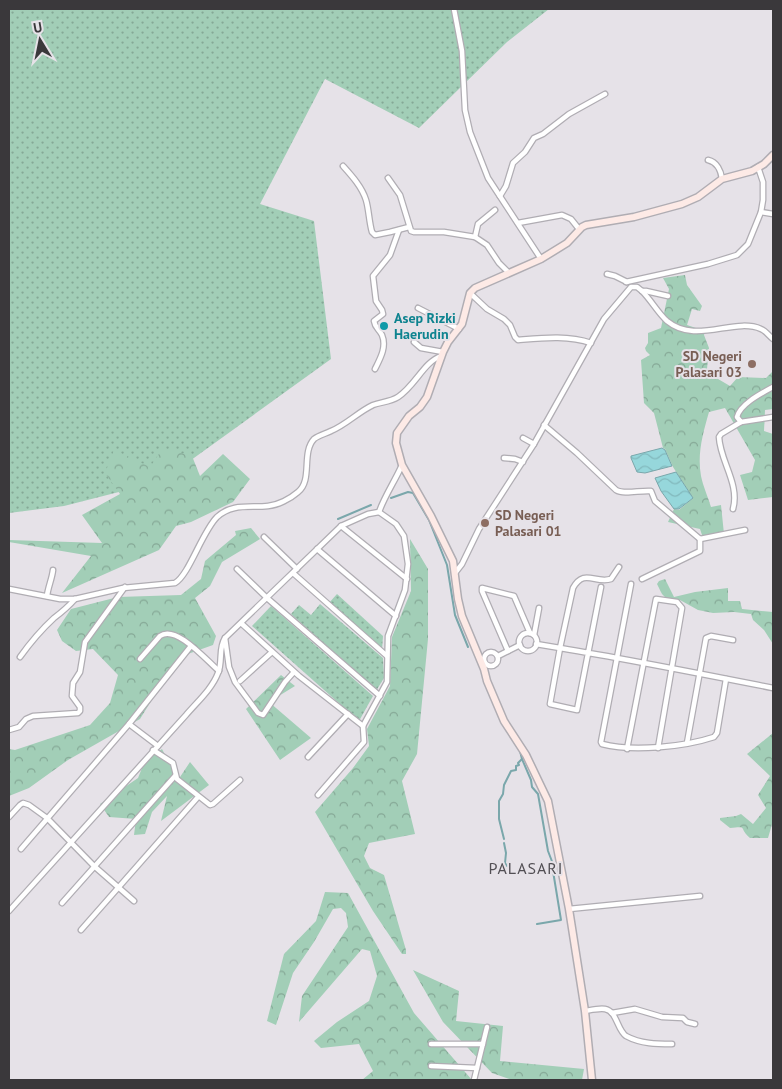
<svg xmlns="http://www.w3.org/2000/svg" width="782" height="1089" viewBox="0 0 782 1089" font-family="'PT Sans',sans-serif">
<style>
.grass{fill:url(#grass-dots)}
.forest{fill:url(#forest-crowns)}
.water{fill:url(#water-waves);stroke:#7aa7ab}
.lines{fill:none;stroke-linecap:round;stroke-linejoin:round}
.stream{stroke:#7aa7ab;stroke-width:2}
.minor-casing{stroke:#b0adb3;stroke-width:7}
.secondary-casing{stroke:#b0adb3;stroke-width:9}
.minor{stroke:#fff;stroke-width:4.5}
.secondary{stroke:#fdeae6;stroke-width:6}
.culture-dot{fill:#0f9aa8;stroke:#e6e2e8;stroke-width:2}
.education-dot{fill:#8d6e63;stroke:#e6e2e8;stroke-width:2}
.labels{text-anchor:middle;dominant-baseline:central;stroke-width:4;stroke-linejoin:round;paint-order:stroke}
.culture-label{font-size:14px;font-weight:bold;fill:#0d838f;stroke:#e6e2e8;text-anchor:start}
.education-label{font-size:14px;font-weight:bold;fill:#785e54;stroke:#e6e2e8;text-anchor:end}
.quarter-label{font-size:16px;letter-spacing:1px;fill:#524f54;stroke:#e6e2e8}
</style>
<defs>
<pattern id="grass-dots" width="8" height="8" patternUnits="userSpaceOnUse" patternTransform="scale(1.25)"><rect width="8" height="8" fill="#a2ceb7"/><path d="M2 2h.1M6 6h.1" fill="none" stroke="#85a896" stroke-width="1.8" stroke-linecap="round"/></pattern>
<pattern id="forest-crowns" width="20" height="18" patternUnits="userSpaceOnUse" patternTransform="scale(1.25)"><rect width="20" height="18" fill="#a2ceb7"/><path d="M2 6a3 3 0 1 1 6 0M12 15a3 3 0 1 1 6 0" fill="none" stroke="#85a896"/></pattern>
<pattern id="water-waves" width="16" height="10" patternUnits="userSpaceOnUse" patternTransform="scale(1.25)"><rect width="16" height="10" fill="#96d7db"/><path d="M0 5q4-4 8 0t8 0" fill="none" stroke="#82b9bd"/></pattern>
</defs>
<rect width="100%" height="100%" fill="#e6e2e8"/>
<!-- grass -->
<g class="grass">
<polygon points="9,9 549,9 507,42 419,128 325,79 260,204 314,221 331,359 162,481 64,506 9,513"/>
<polygon points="337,594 383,636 382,650 328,604"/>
<polygon points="320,604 383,658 384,678 376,691 291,614 299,605 311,615"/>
<polygon points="271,606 373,696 359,721 252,626"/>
</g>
<!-- forest -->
<g class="forest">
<path d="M685 275 687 285 702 306 700 311 692 309 687 325 705 331 704 335 709 348 707 369 713 376 730 386 738 377 766 378 773 371V409L765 410 764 431 773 434V497L748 500 740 475 752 472 755 460 725 408 709 412C703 433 697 454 701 476 703 486 708 497 711 507L721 505 724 534 704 541 700 529 668 522 674 509 679 510 693 498 673 467 665 449 663 448 654 413 644 403 641 360 650 355 646 351 645 348 648 343V333L661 328 669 289 663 278Z"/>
<polygon points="163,448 192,456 200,476 223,454 250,479 233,502 191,522 176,526 159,550 62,593 91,556 9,542 9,540 102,543 82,515 120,494 105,473 114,450 150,467"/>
<polygon points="251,528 260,539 222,562 210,586 195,598 216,636 213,645 185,655 176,661 140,719 68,760 29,788 9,796 9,749 15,750 90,725 110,703 118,675 93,649 76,651 62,641 57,630 71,609 118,597 181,595 201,579 205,561 236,535 235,531"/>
<polygon points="410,539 428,569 428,639 417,754 402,781 415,834 369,843 364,856 370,868 384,875 406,950 406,954 402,954 373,911 315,812 353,768 369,746 367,729 390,686 392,637 411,591"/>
<polygon points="665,579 674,597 695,592 728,588 728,601 740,601 742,609 773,612 773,644 764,630 753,620 751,614 734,612 713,613 698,610 680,600 668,600 662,594 657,584 659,581"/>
<polygon points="281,675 295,686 269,702 311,738 280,760 246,709"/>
<path d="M773 733V821L768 838H750C738 828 749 826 730 828L720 820V818L736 816 741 814 753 824 766 808 758 795 770 776 747 754Z"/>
<polygon points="162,749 178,780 190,762 209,785 161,821 167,796 152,812 145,834 134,835 136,819 109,817 100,804 138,778 144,763"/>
<polygon points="325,892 348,893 414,1013 472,1080 362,1080 373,1071 359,1044 321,1048 314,1041 337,1022 369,1001 377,976 370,951 362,949 299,1022 302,996 348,927 346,913 341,908 333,909 314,942 293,973 276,1025 267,1021 284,954 316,921"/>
<polygon points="413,970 459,991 456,1021 503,1026 500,1061 584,1069 582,1080 512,1080 492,1073 443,1022"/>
</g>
<!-- water -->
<g class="water">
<polygon points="662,448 665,450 672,466 645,473 637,472 631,458 631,456"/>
<polygon points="676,472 693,498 679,509 674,509 661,491 655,478"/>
</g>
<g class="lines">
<!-- stream -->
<g class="stream">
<polyline points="391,498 408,492 413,493 429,520 447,565 455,615 468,647"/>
<polyline points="338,519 371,505"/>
<polyline points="520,751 522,759 531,780 532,787 538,794 548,851 553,864"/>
<polyline points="504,839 499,819 499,801 503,794 504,785 511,771 516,770 516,766 519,765 518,763 522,759"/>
<polyline points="504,843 506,853 505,863 507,866"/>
<polyline points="537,924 561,920 553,871"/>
</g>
<!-- minor casing -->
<g class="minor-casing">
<g id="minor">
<polyline points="454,9 462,51 465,110 470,132 488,178 541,259"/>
<path d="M708 160C717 162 721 171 722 179"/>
<path d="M343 166C352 176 362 187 366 200 369 210 369 222 372 232L375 235 390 232 409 227"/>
<polyline points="388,178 400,195 411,231 414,232 444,232 475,237 487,245 499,263 509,273"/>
<polyline points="500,196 506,186 513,163 525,152 534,138 543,134 569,114 605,94"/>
<polyline points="761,212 773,214"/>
<polyline points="518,223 562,215 571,219 579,229"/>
<polyline points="475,237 478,224 495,210"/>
<polyline points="607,274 615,276 627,282"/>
<polyline points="626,282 708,264 737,255 748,244 761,212 763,200 763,182 758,167"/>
<polyline points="642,291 646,291 668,296"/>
<path d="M470 293 487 309 504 319 510 325 515 337 518 340C542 338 568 335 591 343"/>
<polyline points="418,308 459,329"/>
<polyline points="414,342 421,348 443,352"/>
<path d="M375 369C380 359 387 347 382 335 379 329 375 328 374 321L383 314 382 310 376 301 373 276 390 255 399 230"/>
<path d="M773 387C762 393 740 404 737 417L741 422 773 417"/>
<path d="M544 425 577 453 616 490C624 495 640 490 651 491L655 501 700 539 745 530"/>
<polyline points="523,438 534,444"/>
<polyline points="504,458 515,459 523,462"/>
<path d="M733 509C740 484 720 461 719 437L721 434 741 422"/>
<polyline points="341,526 407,579"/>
<polyline points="264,537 297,569"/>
<polyline points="317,549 396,616"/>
<polyline points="237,569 267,598 380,696"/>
<polyline points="293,573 387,656"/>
<path d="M455 573 462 564 479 529 534 444 604 319 631 287H637L642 291C651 300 658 313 667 321 696 345 734 317 761 329 766 331 769 336 773 339"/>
<polyline points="642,579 700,551 700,539"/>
<path d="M631 584 601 742 602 744C632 752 684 747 714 737L717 733 726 679"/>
<path d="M601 587 577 710 550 704 560 648C632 660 702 674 773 688"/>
<path d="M9 589 60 599H75L123 588 175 583C189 575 202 532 217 517 232 503 250 508 268 506 278 505 290 499 298 492 313 480 301 453 314 439 319 435 325 434 331 431 346 425 358 412 373 405 381 402 390 402 398 397 415 386 424 362 441 356"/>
<path d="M47 596C48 587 52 579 53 570"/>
<polyline points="242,624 299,676 363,726"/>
<circle cx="528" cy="642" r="9"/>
<polyline points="534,635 539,608"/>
<polyline points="225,638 229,667 235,682 258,713 263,715 285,682 294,672"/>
<path d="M536 644 560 648 573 588C584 568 595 584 611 579L619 567"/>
<polyline points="508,651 482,591 482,588 514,596 530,633"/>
<circle cx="491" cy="659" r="7"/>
<polyline points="498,656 520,645"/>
<path d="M20 657C30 643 41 630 54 618 62 612 68 607 75 599"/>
<path d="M140 659 160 636C176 624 207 661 219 671"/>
<polyline points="240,681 272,652"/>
<polyline points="129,724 158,746"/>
<polyline points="9,730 19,727 26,719 33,716 78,713 80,711 80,707 72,696 73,683 80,672 85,642 125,587"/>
<polyline points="687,743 706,638 711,636 733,640"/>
<polyline points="627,749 656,599 677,602 682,608 658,748"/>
<polyline points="153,750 173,763 177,779 210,805 213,804 240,780"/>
<polyline points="308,757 348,714"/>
<polyline points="318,795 364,742 363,726 387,682 388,636 405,590 408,564 404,536 396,524 379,512"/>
<polyline points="9,817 20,805 23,803 29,805 47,818 94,866 134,901"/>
<polyline points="21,849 129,724 191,646"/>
<polyline points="62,903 175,776"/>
<polyline points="569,909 700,896"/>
<path d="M9 911 186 715C197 702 212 689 218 673 223 662 218 648 225 638L341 526 368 514 379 512C385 495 395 481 402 465"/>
<polyline points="81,930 198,797"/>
<path d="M585 1011C591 1010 599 1008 605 1009 617 1011 617 1030 626 1036 641 1044 657 1044 672 1044"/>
<polyline points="612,1013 635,1009 662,1017 683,1018 687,1022 695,1024"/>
<polyline points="431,1044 483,1044"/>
<polyline points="431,1066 477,1068"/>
<polyline points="474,1080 487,1027"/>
</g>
</g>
<!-- secondary casing -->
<g class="secondary-casing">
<polyline id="secondary" points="592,1080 585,1011 569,909 548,801 526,755 504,721 487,681 484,669 462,616 458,599 453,561 431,516 402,465 396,443 397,433 409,416 420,407 427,397 443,352 448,342 462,324 470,293 475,288 541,259 567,243 582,227 586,225 634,217 682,204 698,197 722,179 752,171 764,164 773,155"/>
</g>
<!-- minor -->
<use href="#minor" class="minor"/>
<!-- secondary -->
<use href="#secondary" class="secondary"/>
</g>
<!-- markers -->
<circle class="culture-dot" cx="384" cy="326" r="5"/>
<g class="education-dot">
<circle cx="752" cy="364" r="5"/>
<circle cx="485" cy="523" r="5"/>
</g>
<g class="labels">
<!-- culture labels -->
<g class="culture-label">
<text x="394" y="318">Asep Rizki<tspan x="394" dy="16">Haerudin</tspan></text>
</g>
<!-- education labels -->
<g class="education-label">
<text x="742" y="356">SD Negeri<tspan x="742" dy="16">Palasari 03</tspan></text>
<text x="495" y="515" text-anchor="start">SD Negeri<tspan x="495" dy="16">Palasari 01</tspan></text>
</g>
<!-- quarter labels -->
<g class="quarter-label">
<text x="526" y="868">PALASARI</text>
</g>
</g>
<!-- border -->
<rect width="782" height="1089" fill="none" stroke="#3a383b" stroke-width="20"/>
<!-- north arrow -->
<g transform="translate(40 40) rotate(350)" stroke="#e6e2e8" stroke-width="4" paint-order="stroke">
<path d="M0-4L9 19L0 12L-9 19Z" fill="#3a383b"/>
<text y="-8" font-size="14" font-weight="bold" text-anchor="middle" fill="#3a383b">U</text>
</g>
</svg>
